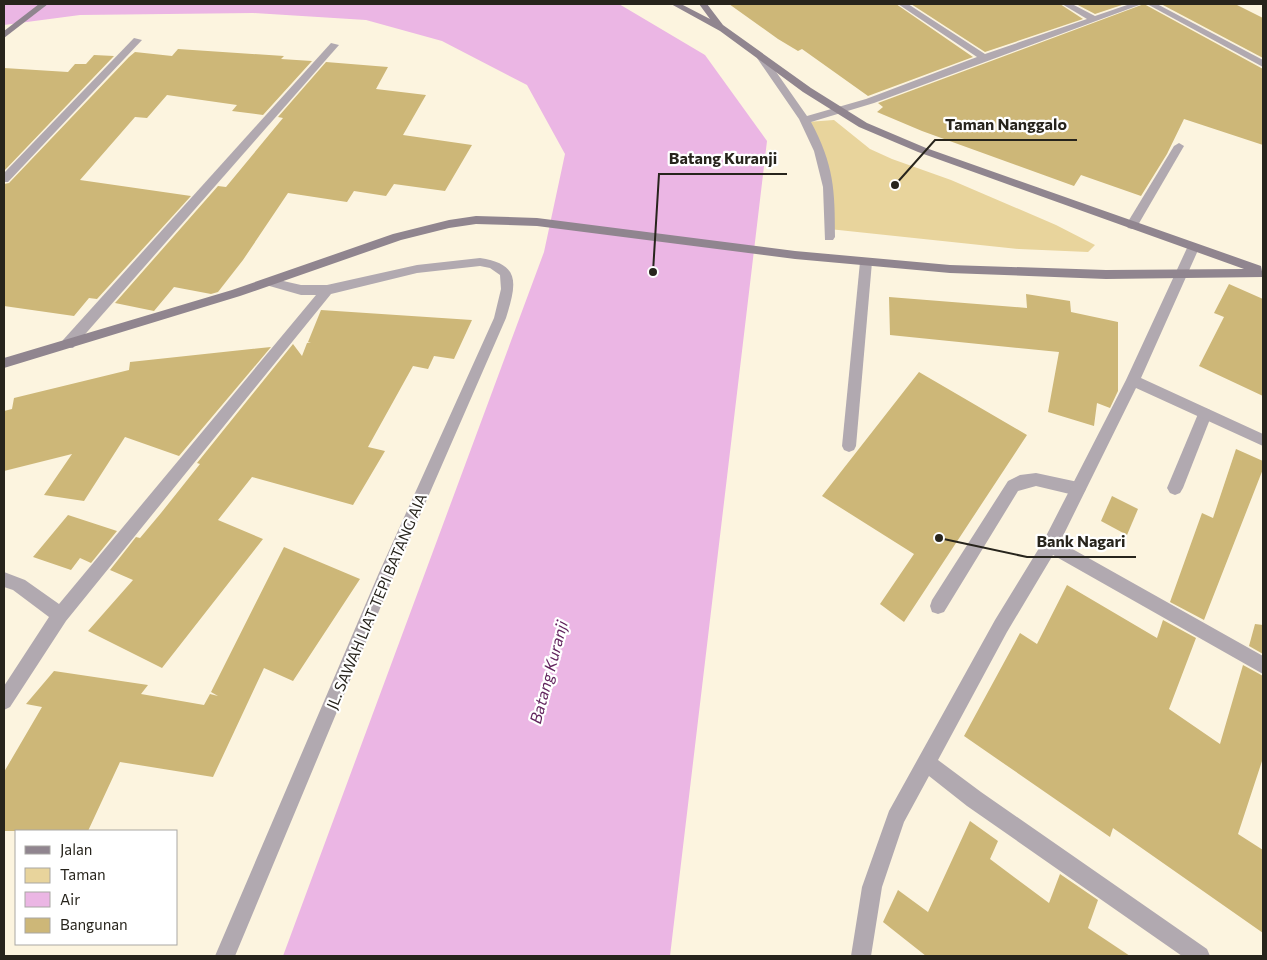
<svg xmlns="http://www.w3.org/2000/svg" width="1267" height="960" viewBox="0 0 1267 960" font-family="Commissioner,sans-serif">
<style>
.green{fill:#e8d49c}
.water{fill:#ebb6e4}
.building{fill:#cdb778}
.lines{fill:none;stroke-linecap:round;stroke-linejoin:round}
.lane{fill:#b1a9b0;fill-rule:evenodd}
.street{fill:#b1a9b0;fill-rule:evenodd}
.secondary{fill:#90858f;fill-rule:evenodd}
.labels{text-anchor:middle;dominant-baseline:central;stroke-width:4.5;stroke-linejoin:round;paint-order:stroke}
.street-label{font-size:15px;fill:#27241c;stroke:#fff}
.water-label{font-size:16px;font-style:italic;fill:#62255e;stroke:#fff}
.leader{fill:none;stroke:#27241c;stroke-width:2}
.callout-dot{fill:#27241c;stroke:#fff;stroke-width:2}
.callout-label{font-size:16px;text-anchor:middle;font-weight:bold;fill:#27241c;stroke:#fff;stroke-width:4.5;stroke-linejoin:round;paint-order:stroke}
</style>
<rect width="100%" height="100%" fill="#fcf4df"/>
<!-- green -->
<polygon class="green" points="834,120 870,149 892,159 951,180 1056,225 1095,245 1088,252 1019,249 829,229 829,189 807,122"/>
<!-- water -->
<polygon class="water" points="4,4 619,4 705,55 767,141 670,956 283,956 544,252 565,154 527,85 442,41 366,20 253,13 80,15 4,25"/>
<!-- building -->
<g class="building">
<polygon points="729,4 896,4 973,57 868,96 802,49 798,51 778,39"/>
<polygon points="911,4 1060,4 1083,19 985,52"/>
<polygon points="1076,4 1125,4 1095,14"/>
<polygon points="1144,4 1263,69 1263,145 1184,119 1167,154 1141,196 1081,175 1074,186 922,131 877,112 883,107 878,103"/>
<polygon points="1161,4 1235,4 1263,18 1263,58"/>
<polygon points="178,49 284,56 281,59 312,61 263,115 232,111 237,105 167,95 147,118 135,117 80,180 191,196 97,299 89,298 74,316 4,306 4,184 9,183 129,57 135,52 172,56"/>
<polygon points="94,55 114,56 4,171 4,68 68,72 75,64 86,64"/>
<polygon points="326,62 388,67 376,89 426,95 403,135 472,145 445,191 394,184 386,196 354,191 347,202 288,193 243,260 218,292 211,294 174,287 154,311 115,303 218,186 226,187 283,118 278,117"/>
<polygon points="1229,284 1263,299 1263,396 1199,366 1224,317 1214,313"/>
<polygon points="1026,294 1070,301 1071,312 1118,322 1118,391 1110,408 1097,403 1094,426 1048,412 1059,352 890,335 889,297 1027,308"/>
<polygon points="321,310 472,320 454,359 434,356 428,369 413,366 368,447 385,451 353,505 252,477 218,520 263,539 162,668 88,631 133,580 110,570 136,537 140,538 161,513 200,464 197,463 293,344 302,356 307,343 311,342 308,342"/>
<polygon points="271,347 179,456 125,437 84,501 44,495 72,454 4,471 4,411 12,409 14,398 129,370 130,362"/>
<polygon points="919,372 1027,435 904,622 880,604 914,554 822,496"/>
<polygon points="1236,449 1263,461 1263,469 1204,620 1170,602 1202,513 1213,518"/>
<polygon points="1112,496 1138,509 1127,535 1101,521"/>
<polygon points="68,515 117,531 91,563 80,558 71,570 33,557"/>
<polygon points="284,547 360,579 293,681 264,668 213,777 120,762 88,831 4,831 4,772 42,707 26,704 54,671 148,685 141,694 204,705 210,694 218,696 211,692"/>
<polygon points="1067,585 1157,638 1163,620 1196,638 1169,709 1220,744 1243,665 1263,676 1263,758 1238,834 1263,850 1263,933 1113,828 1110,837 964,736 1020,633 1037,644"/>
<polygon points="1255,624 1263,625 1263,654 1249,646"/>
<polygon points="970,821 998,841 990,859 1049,903 1060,874 1098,900 1088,928 1130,956 926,956 883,922 898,890 928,912"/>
</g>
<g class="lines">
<!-- lane -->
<g class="lane">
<polygon points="1179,143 1184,146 1138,225 1132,229 1128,228 1126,225 1174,146"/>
<polygon points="866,258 872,262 856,446 854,450 849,452 844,450 842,446 860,262"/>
<polygon points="1205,408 1210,410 1212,414 1183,488 1180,493 1175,495 1170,493 1167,488 1198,414 1200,410"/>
<polygon points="1036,473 1078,482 1083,484 1086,489 1083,494 1078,496 1036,486 1018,491 944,612 938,614 932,612 930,606 932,600 1008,481 1020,475"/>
</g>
<!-- street -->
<g class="street">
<path d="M898 4H908L985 54 1087 19 1062 4H1072L1095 16 1130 4H1142L874 103 811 122C834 165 835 190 835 237L833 240H825L823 187 814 151 799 119 757 58 765 56 807 116 866 99 977 57Z"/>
<polygon points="1147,4 1157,4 1263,60 1263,67"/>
<polygon points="134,38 142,40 8,182 4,182 4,173"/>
<polygon points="331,43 339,45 73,348 63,348 61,344 63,340"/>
<polygon points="1193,244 1199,248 1141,378 1263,434 1263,446 1136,388 1060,542 1263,656 1263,674 1053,555 1007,632 938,760 981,792 1207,949 1210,956 1182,956 967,806 929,776 904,822 882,887 871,956 851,956 862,887 889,811 995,620 1044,540 1126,380 1187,248"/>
<path d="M480 258C522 264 516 285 506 318L394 575 235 956H215L378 575 494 318 501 289 500 275 490 268 480 266 417 273 331 294 66 621 10 707 4 710V686L49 617 13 590 4 587V572L25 580 59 604 316 295H301L266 285 264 282 266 279 270 278 301 285H327L417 265Z"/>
</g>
<!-- secondary -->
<g class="secondary">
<polygon points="39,4 48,4 4,38 4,31"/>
<polygon points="671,4 681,4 710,19 699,4 707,4 723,25 811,88 867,123 926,148 1261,266 1263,277 1106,279 950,273 795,259 537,226 476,224 449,228 401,240 240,296 4,368 4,358 232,290 393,234 449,220 476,216 537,218 795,251 950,265 1106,270 1244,269 918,152 859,127 803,92 720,31"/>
</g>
</g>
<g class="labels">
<!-- street labels -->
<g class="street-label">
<text transform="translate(376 601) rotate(-67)">JL. SAWAH LIAT TEPI BATANG AIA</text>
</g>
<!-- water labels -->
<g class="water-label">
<text transform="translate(548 672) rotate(-75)">Batang Kuranji</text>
</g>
</g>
<!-- callouts -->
<path class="leader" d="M895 185L935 140H1077M653 272L659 174H787M939 538L1027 557H1136"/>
<g class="callout-dot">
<circle cx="895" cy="185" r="5"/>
<circle cx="653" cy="272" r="5"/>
<circle cx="939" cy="538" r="5"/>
</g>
<g class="callout-label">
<text x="1006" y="130">Taman Nanggalo</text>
<text x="723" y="164">Batang Kuranji</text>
<text x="1081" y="547">Bank Nagari</text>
</g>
<!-- border -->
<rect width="1267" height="960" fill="none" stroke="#27241c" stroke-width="10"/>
<!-- legend -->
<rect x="15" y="830" width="162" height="115" fill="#ffffff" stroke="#a9a7a4"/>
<rect x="25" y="846" width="25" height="8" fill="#90858f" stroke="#a9a7a4"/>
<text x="60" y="855" font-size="15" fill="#27241c">Jalan</text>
<rect x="25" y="868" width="25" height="15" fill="#e8d49c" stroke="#a9a7a4"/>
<text x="60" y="880" font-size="15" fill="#27241c">Taman</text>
<rect x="25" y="892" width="25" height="15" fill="#ebb6e4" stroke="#a9a7a4"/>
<text x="60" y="905" font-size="15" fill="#27241c">Air</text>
<rect x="25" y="918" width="25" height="15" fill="#cdb778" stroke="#a9a7a4"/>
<text x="60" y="930" font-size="15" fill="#27241c">Bangunan</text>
</svg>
